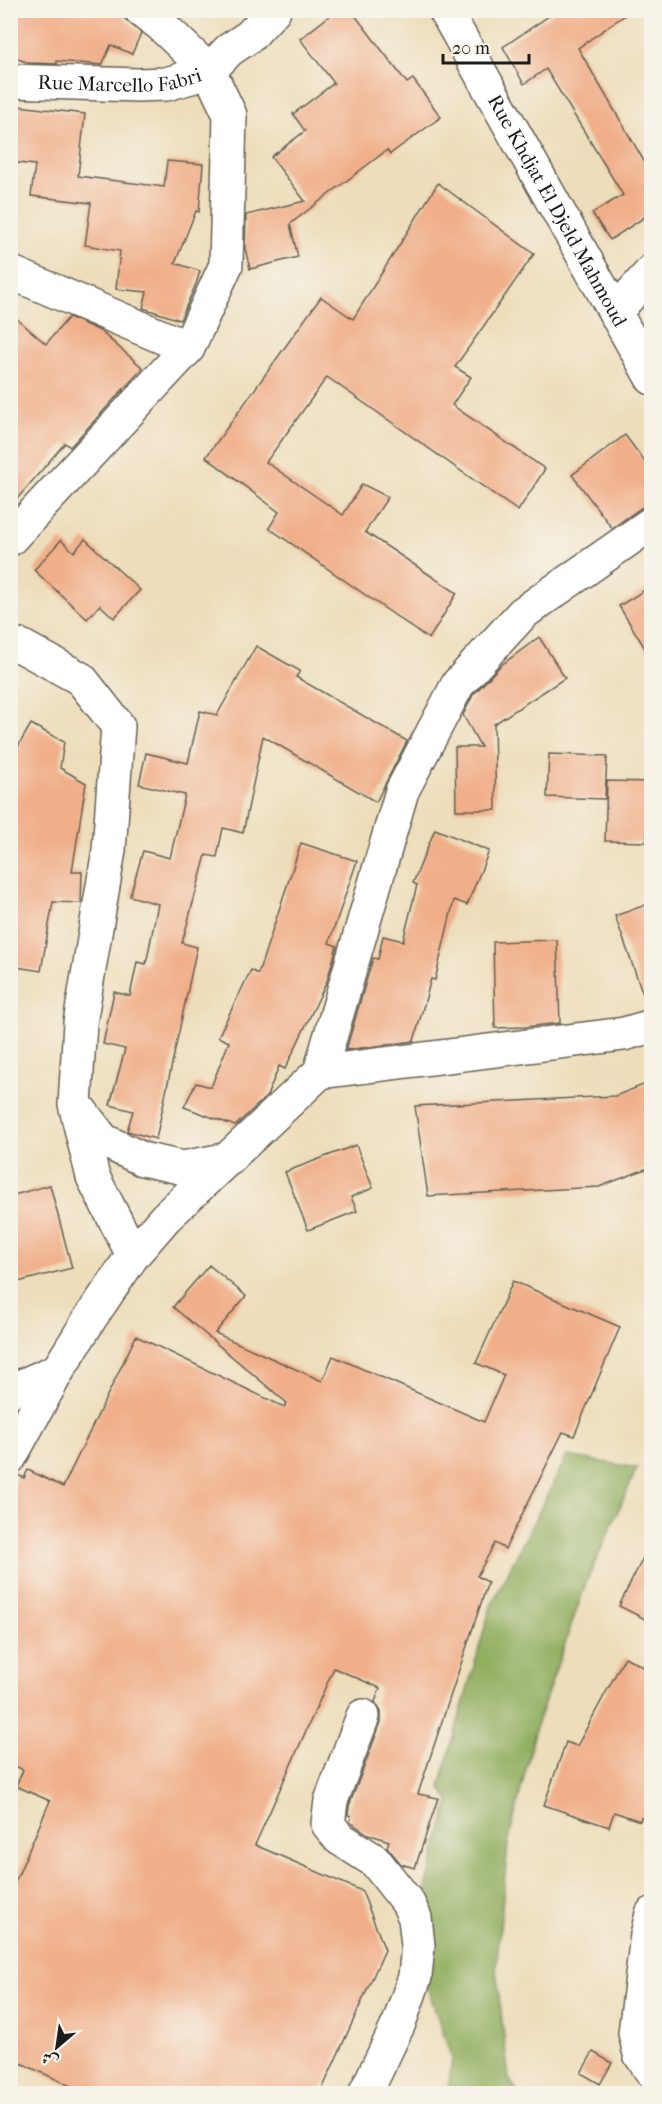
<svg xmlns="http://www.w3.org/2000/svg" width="662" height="2104" viewBox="0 0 662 2104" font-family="'IM FELL French Canon',Amiri,serif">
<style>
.forest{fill:#92af61;stroke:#57663e;stroke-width:1.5}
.building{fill:#f0af89}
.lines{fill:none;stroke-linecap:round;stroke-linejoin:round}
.minor-casing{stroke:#656053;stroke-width:36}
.minor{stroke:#fff;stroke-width:33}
.labels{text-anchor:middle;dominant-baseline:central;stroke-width:4.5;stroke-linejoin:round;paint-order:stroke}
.street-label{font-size:20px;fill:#1c1c1c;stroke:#f7f3e8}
</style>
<rect width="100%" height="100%" fill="#f7f3e8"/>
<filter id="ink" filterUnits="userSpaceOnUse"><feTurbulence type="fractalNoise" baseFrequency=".0167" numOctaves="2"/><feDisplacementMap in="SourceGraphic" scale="12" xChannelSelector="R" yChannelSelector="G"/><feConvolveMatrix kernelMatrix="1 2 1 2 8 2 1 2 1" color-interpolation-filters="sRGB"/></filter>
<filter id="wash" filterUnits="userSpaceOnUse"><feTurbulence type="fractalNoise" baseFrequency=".008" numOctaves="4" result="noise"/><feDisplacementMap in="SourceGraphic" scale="24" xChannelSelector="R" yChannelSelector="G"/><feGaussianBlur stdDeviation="1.35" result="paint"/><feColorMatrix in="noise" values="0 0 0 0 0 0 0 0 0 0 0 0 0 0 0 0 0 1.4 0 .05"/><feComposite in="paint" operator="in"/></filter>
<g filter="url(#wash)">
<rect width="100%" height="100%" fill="#edddba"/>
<!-- forest -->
<polygon class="forest" points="567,1456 637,1468 586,1583 537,1723 508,1843 496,1970 509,2079 519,2093 448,2093 452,2059 412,1942 449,1801 440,1786 491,1606"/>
<g id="blocks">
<!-- building -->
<g class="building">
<polygon points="20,10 123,10 124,18 141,33 132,54 111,45 102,65 57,61 57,64 29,63 10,56 10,17 16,20"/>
<polygon points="337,10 351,10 407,83 413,79 441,117 390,154 387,150 290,224 298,257 250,269 245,248 246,215 305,201 271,157 305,131 293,114 334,83 300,39"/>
<polygon points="558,10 632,10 578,48 651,173 651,213 610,240 592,213 623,195 546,69 524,84 503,47"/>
<polygon points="10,105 85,114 78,176 164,187 167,161 203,164 199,212 196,211 175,263 200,271 196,284 180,320 143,308 147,292 116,289 120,251 85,245 91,203 31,196 35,165 10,162"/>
<polygon points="438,183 534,254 455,367 471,377 452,405 545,469 518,511 327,377 266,462 343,515 362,484 388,497 365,532 457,593 429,639 269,528 279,512 206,457 321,297 353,319"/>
<polygon points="10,313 46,344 69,317 100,331 143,368 70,447 65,443 10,507"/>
<polygon points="625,435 651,470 651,504 641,508 612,528 572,475"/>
<polygon points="85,539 140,590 114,618 100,605 87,619 34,570 61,540 74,552"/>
<polygon points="651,586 651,658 619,606"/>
<polygon points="539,637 565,678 494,724 496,810 456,810 455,747 481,747 463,715 473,695 500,666"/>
<polygon points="256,646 300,671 296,677 407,741 376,802 263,736 243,833 223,828 217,857 206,855 182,943 197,947 156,1139 127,1131 133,1111 110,1105 125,1049 103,1044 114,992 130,996 137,962 146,964 158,904 130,896 143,851 170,858 185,795 139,784 146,753 188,763 200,711 217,715"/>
<polygon points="31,724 64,742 60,768 86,783 72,872 82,872 81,903 53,902 41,971 10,966 10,760"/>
<polygon points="549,754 607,756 605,799 547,797"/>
<polygon points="607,781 649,782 647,842 605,841"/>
<polygon points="435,829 489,851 467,905 454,900 435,980 431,979 414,1041 346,1050 373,958 378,959 383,936 403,941 417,885 413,883"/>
<polygon points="301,843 357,861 329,943 337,946 327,981 285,1069 279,1066 267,1096 235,1126 184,1107 196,1083 211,1087 229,1042 218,1037 251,970 258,974"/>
<polygon points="651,903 651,1008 648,1008 615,916"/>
<polygon points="557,940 560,1023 525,1027 495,1028 493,942"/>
<polygon points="651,1082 651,1167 599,1187 428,1196 415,1106 615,1096"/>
<polygon points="356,1145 373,1188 351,1197 357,1211 308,1230 285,1172"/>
<polygon points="50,1185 72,1268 10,1284 10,1196"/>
<polygon points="209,1265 246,1296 215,1333 322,1381 333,1356 484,1422 504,1375 476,1363 513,1281 620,1327 574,1436 563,1432 505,1549 495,1543 477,1576 488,1582 418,1794 438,1798 415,1868 401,1864 387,1847 389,1841 368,1834 350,1822 351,1816 348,1815 349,1806 381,1722 381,1712 375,1702 380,1688 334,1668 255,1845 362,1891 385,1950 320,2094 88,2094 10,2058 10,1894 50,1801 16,1786 23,1770 10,1763 10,1490 18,1475 24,1478 28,1470 63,1487 136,1336 284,1407 287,1403 173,1307"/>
<polygon points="651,1542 651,1622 619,1606"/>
<polygon points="625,1657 651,1671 651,1820 641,1817 640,1821 614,1812 609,1827 544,1805 566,1742 577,1746"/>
<polygon points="593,2052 612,2063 600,2084 581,2073"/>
</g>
</g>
</g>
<g filter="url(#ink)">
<use href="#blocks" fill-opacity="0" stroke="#656053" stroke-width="1.5"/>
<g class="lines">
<!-- minor casing -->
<g class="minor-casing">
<g id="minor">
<path id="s1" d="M445 10 652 378"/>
<path id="s2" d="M10 81 138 85 166 84 191 77 209 71 229 50 250 36 274 10"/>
<polyline points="10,272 188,348"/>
<polyline points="615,312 652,271"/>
<polyline points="10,539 188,348 226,265 230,115 209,71 160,24 141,10"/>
<polyline points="10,645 21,646 81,679 118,726 109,850 80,1023 75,1104 93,1177 133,1255"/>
<polyline points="320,1072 624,1034 652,1026"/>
<polyline points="80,1110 103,1140 142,1159 183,1168 229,1159"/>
<polyline points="10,1391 58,1370 89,1320 133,1255 165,1218 320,1072 402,791 458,684 523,613 652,523"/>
<polyline points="10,1457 58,1370"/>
<polyline points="363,1716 331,1801 328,1824 339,1838 375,1861 408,1903 415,1918 418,1945 415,1977 399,2023 365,2094"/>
<polyline points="652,1914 647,1935 635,2033 640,2054 652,2072"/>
</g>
</g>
<!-- minor -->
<use href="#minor" class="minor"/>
</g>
</g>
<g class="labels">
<!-- street labels -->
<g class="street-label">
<text stroke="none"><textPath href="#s2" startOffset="110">Rue Marcello Fabri</textPath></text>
<text stroke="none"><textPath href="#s1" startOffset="230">Rue Khdjat El Djeld Mahmoud</textPath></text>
</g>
</g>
<!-- margin -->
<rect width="662" height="2104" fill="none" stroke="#f7f3e8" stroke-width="36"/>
<!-- north arrow -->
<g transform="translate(57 2047) rotate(209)" stroke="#f7f3e8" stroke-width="4.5" paint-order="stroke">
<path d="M0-4.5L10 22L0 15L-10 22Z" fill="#1c1c1c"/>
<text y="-9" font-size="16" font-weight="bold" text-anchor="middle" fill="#1c1c1c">ش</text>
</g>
<!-- scale -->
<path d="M443 54v9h86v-9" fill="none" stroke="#1c1c1c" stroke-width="3"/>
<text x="452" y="54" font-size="18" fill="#1c1c1c" stroke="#f7f3e8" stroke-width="4.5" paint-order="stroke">20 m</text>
</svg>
